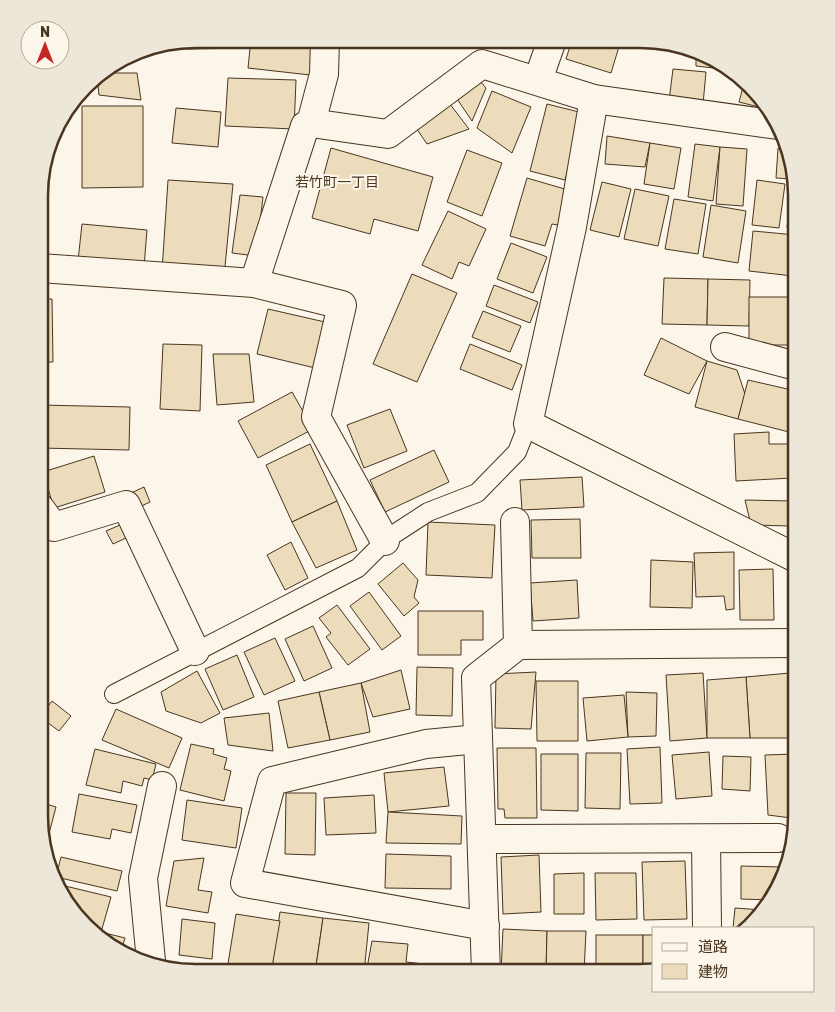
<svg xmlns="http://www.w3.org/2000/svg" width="835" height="1012" viewBox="0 0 835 1012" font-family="Rubik,'Noto Sans JP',sans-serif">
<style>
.building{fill:#ecdcbc;stroke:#4a3520}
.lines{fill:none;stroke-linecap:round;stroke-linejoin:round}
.service-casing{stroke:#4a3520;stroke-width:20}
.minor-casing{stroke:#4a3520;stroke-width:30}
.service{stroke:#fbf6e9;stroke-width:18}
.minor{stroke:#fbf6e9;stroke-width:28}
.labels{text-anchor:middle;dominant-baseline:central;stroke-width:4;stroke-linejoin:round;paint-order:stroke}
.neighbourhood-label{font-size:14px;fill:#4a3520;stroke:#fbf6e9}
.rim{fill:none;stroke:#4a3520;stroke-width:2.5}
</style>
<rect width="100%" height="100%" fill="#fbf6e9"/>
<!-- building -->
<g class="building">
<polygon points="196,39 248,39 249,48 188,49 188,40"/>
<polygon points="251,39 324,39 319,76 248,68"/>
<polygon points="572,40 621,40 611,73 566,59"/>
<polygon points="696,54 727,65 731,70 696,66"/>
<polygon points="673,69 706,72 703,104 669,101"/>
<polygon points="101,73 137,73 141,100 99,95 97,75"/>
<polygon points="228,78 296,80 294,129 225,126"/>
<polygon points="480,81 486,88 472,121 453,93"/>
<polygon points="744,83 767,109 739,102"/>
<polygon points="492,91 531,107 512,153 477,128"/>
<polygon points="446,99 469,129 427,144 414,125"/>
<polygon points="547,104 583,113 565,180 530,171"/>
<polygon points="82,106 143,106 143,187 82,188"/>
<polygon points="176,108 221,112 218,147 172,143"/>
<polygon points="607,136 650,143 645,167 605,164"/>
<polygon points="650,143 681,148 674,189 644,184"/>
<polygon points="695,144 720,147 713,201 688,197"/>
<polygon points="720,147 747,149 743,206 716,204"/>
<polygon points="331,148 433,177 418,231 374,219 370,234 312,218"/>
<polygon points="778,148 784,149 792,179 776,178"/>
<polygon points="467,150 502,163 482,216 447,202"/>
<polygon points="527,178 568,190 558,225 552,224 545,246 510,236"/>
<polygon points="168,180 233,184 224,277 162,271"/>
<polygon points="757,180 785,184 779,228 752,225"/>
<polygon points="602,182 631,189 619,237 590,230"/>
<polygon points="791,183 796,195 796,229 787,228"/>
<polygon points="635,189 669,196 658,246 624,239"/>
<polygon points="240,195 263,197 256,256 232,253"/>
<polygon points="674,199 706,204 698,254 665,249"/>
<polygon points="711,205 746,211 738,263 703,257"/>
<polygon points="448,211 486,229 469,266 459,262 452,279 422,265"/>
<polygon points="82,224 147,230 144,267 78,261"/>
<polygon points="753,231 796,235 793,276 749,271"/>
<polygon points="511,243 547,257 533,293 497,279"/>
<polygon points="412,274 457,293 417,382 373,364"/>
<polygon points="664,278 708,279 707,325 662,324"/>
<polygon points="708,279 750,280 749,326 707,325"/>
<polygon points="494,285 538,302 530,323 486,306"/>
<rect x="749" y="297" width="47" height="48"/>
<polygon points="40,299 52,299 53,362 40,362"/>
<polygon points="268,309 325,322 315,368 257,354"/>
<polygon points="483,311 521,326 510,352 472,337"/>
<polygon points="661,338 707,361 689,394 644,375"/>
<polygon points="163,344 202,345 200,411 160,409"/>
<polygon points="470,344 522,365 512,390 460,369"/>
<polygon points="213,354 249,354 254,402 217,405"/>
<polygon points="707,361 737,370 745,394 738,419 695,407"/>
<polygon points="748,380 796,391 796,401 789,432 738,419"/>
<polygon points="292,392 313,429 258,458 238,421"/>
<polygon points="40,405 130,407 129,450 40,448"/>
<polygon points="390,409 407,451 364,468 347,425"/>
<polygon points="769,432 769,444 790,444 792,478 736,481 734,434"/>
<polygon points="310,444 337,501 292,522 266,465"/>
<polygon points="434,450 449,482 385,512 370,480"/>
<polygon points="94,456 105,492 54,508 43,472"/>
<polygon points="582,477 584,507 522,510 520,480"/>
<polygon points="144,487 150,502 135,509 129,494"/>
<polygon points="745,500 792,501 791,526 751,525"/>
<polygon points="337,501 357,550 316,568 292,522"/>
<polygon points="580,519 581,558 532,558 531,520"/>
<polygon points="428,522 495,525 492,578 426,575"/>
<polygon points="120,525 126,538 113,544 106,531"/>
<polygon points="291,542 308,578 285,590 267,555"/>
<polygon points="734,552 734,609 726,610 724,596 696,597 694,553"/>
<polygon points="651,560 693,562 692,608 650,607"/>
<polygon points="403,563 418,580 414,597 419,603 404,616 378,584"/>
<polygon points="773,569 774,620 740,620 739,570"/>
<polygon points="577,580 579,618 533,621 530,583"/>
<polygon points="369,592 401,636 382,650 350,606"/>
<polygon points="337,605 370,649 348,665 326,637 331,633 319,618"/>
<polygon points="418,611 483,611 483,640 461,640 461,655 418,655"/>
<polygon points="313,626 332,668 304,681 285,639"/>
<polygon points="275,638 295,681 264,695 244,652"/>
<polygon points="237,655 254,697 223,710 205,669"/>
<polygon points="417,667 453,668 452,716 416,715"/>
<polygon points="401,670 410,709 373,717 361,683"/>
<polygon points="197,671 220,713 201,723 166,711 161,692"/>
<polygon points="536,672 531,729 495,728 496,674"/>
<polygon points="703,673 707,738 670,741 666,675"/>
<polygon points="790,673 792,738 750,738 746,677"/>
<polygon points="746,677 750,738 707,738 707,680"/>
<polygon points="536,681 578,681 578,741 537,741"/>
<polygon points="361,683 370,732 330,740 319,692"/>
<polygon points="319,692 330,740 288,748 278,701"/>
<polygon points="626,692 657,693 656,736 628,737"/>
<polygon points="624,695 628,737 587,741 583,698"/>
<polygon points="52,701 71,716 59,731 40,717"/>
<polygon points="795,705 796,705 796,738 792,738"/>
<polygon points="116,709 182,738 169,768 102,740"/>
<polygon points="269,713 273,751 228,745 224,718"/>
<polygon points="191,744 214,749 213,754 227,758 224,769 231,771 224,801 180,790"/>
<polygon points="660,747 662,803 630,804 627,749"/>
<polygon points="497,748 536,748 537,818 505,818 504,809 498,809"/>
<polygon points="95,749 156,764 152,780 144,778 142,786 123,781 121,793 86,785"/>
<polygon points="709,752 712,796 676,799 672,755"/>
<polygon points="586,753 621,753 620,809 585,808"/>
<polygon points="541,754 578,754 578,811 541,810"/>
<polygon points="794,754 791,818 768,815 765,755"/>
<polygon points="723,756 751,757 750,791 722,789"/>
<polygon points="444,767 449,806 388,812 384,773"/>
<polygon points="286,793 316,793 315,855 285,854"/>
<polygon points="79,794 137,805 131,833 112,829 110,839 72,832"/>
<polygon points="794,794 796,794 795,830"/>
<polygon points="374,795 376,833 326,835 324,798"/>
<polygon points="187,800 242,808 236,848 182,840"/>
<polygon points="39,802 56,807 46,845 39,817"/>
<polygon points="388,812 462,816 461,844 386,843"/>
<polygon points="386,854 451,856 451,889 385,888"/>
<polygon points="539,855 541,912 503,914 501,857"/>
<polygon points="61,857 122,871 117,891 56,877"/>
<polygon points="204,858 198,890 212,892 208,913 166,906 174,861"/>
<polygon points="685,861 687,919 644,920 642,862"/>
<polygon points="741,866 782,867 771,900 741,899"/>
<polygon points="584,873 584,914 554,914 554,874"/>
<polygon points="595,873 636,873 637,919 596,920"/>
<polygon points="57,884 111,897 102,929 89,926 60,895"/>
<polygon points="735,908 763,910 743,928 733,928"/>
<polygon points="280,912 323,918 315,973 271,973"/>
<polygon points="236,914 280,921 271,973 227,970"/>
<polygon points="323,918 369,923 364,973 315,973"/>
<polygon points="182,919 215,923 212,959 179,955"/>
<polygon points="503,929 547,931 546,973 501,973"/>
<polygon points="93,930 125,938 121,951 109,947"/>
<polygon points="547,931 586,931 584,973 546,973"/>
<rect x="596" y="935" width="47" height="38"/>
<polygon points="643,935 654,935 654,972 649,973 643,973"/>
<polygon points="372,941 408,944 406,962 424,964 423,973 366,973"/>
<polygon points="424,964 474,964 474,973 423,973"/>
</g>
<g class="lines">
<!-- service casing -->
<g class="service-casing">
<polyline id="service" points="114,694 358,568 388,538 428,512 477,493 517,452 528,424"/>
</g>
<!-- minor casing -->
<g class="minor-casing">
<g id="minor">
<polyline points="538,80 552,40"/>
<polyline points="594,99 572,227 528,424 796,558"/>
<polyline points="311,123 388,134 482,64 594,99 778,125"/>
<polyline points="40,268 254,283 342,305 316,417 385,541"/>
<polyline points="254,283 305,126 311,123 324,74 325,39"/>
<polyline points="725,347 796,366"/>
<polyline points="39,507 54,527 126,505 195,651"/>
<polyline points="515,522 518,645"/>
<polyline points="478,739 426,744 272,781 245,883 485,926"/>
<polyline points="482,839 778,838"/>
<polyline points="706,839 707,928"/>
<polyline points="151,961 143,878 162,786"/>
<polyline points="486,973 476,678 518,645 796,643"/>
</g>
</g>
<!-- service -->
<use href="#service" class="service"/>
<!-- minor -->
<use href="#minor" class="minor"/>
</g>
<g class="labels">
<!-- neighbourhood labels -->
<g class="neighbourhood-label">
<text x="337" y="182">若竹町一丁目</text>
</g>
</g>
<!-- crop -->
<path d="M0 0H835V1012H0ZM196 48H640A148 148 0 0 1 788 196V816A148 148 0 0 1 640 964H196A148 148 0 0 1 48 816V196A148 148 0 0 1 196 48Z" fill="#ede7d9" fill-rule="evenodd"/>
<path class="rim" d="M196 48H640A148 148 0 0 1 788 196V816A148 148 0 0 1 640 964H196A148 148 0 0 1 48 816V196A148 148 0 0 1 196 48Z"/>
<!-- legend -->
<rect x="652" y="927" width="162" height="65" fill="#fbf6e9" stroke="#b4a999"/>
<rect x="662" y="943" width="25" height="8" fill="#fbf6e9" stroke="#b4a999"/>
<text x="698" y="952" font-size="15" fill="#4a3520">道路</text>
<rect x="662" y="964" width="25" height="15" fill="#ecdcbc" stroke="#b4a999"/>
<text x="698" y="977" font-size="15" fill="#4a3520">建物</text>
<!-- north arrow -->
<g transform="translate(45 45)"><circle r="24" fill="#fbf6e9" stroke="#b4a999"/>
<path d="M0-4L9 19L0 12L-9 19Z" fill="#c62828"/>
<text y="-8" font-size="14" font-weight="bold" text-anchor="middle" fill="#4a3520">N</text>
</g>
</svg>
